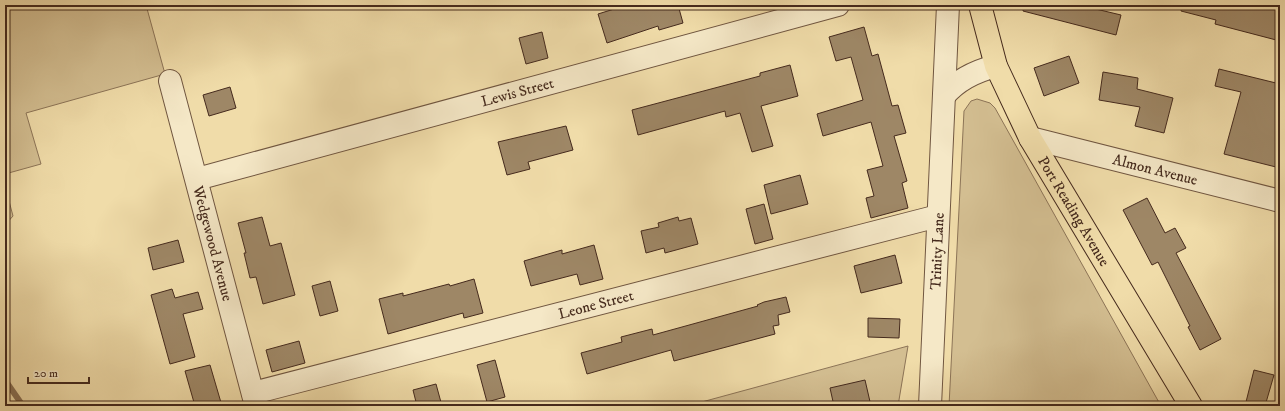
<svg xmlns="http://www.w3.org/2000/svg" width="1285" height="411" viewBox="0 0 1285 411" font-family="'IM FELL DW Pica',serif">
<style>
.green{fill:#d3be91;stroke:#8c7457}
.lines{fill:none;stroke-linecap:round;stroke-linejoin:round}
.stream{stroke:#897054;stroke-width:6}
.building{fill:#9e8766;stroke:#452a1d}
.minor-casing{stroke:#705640;stroke-width:24}
.major-casing{stroke:#452a1d;stroke-width:24}
.minor{stroke:#f5e8c7;stroke-width:22}
.major{stroke:#f0dca9;stroke-width:22}
.labels{text-anchor:middle;dominant-baseline:central;stroke-width:4;stroke-linejoin:round;paint-order:stroke}
.street-label{font-size:15px;fill:#452a1d;stroke:#f5e8c7}
</style>
<rect width="100%" height="100%" fill="#f0dca9"/>
<filter id="stains"><feTurbulence type="fractalNoise" baseFrequency=".005" numOctaves="4"/><feColorMatrix values="0 0 0 0 .2 0 0 0 0 .09 0 0 0 0 .02 0 0 0 .5 -.17"/></filter>
<radialGradient id="worn" r=".72"><stop offset=".6" stop-color="#630" stop-opacity="0"/><stop offset="1" stop-color="#630" stop-opacity=".3"/></radialGradient>
<!-- green -->
<g class="green">
<polygon points="5,5 146,5 165,74 26,113 41,164 5,174"/>
<polygon points="977,99 990,103 995,108 1161,406 949,406 964,111 971,101"/>
<polygon points="5,186 13,216 5,225"/>
<polygon points="908,346 898,406 687,406"/>
</g>
<g class="lines">
<!-- stream -->
<polyline class="stream" points="5,380 23,406"/>
</g>
<!-- building -->
<g class="building">
<polygon points="627,5 678,5 683,23 659,30 658,26 607,43 598,14"/>
<polygon points="1024,5 1079,5 1121,15 1116,35 1023,11"/>
<polygon points="1182,5 1259,5 1280,11 1280,41 1215,24 1216,20 1181,11"/>
<polygon points="864,27 872,56 878,54 892,106 898,105 906,133 894,136 907,181 902,183 908,208 871,218 866,198 874,196 867,170 883,166 871,122 823,136 817,114 863,100 851,57 836,61 829,37"/>
<polygon points="542,32 548,58 526,64 519,38"/>
<polygon points="1069,56 1079,83 1044,96 1034,68"/>
<polygon points="790,65 798,96 761,106 773,146 752,152 740,113 726,117 725,111 638,135 632,110 760,76 760,73"/>
<polygon points="1219,69 1280,84 1280,168 1224,154 1241,92 1215,86"/>
<polygon points="1103,72 1138,78 1137,89 1173,98 1164,133 1135,126 1140,107 1099,100"/>
<polygon points="230,87 236,108 209,116 203,95"/>
<polygon points="566,126 573,150 528,162 530,169 507,175 498,142"/>
<polygon points="800,175 808,204 771,214 764,185"/>
<polygon points="1147,198 1165,233 1175,228 1186,248 1176,253 1221,339 1200,350 1188,327 1190,326 1158,262 1152,265 1123,210"/>
<polygon points="764,204 773,239 755,244 746,209"/>
<polygon points="262,217 270,246 281,243 295,295 263,304 256,277 250,278 244,253 246,253 238,223"/>
<polygon points="678,217 679,221 691,218 698,244 665,253 664,248 646,253 641,231 659,227 658,223"/>
<polygon points="178,240 184,262 153,270 148,248"/>
<polygon points="594,245 603,279 580,285 577,274 531,286 524,261 562,250 562,254"/>
<polygon points="895,255 902,283 861,293 854,266"/>
<polygon points="474,279 483,313 464,318 463,313 388,334 379,299 403,293 403,296 449,284 450,286"/>
<polygon points="330,281 338,311 320,316 312,286"/>
<polygon points="172,289 175,298 198,292 203,309 183,314 195,357 170,364 151,295"/>
<polygon points="786,297 790,312 778,315 779,325 773,326 775,334 674,361 671,350 587,374 581,353 622,342 621,337 652,329 653,335 758,306 757,305 764,302"/>
<polygon points="868,318 900,319 899,338 868,337"/>
<polygon points="299,341 305,363 272,372 266,350"/>
<polygon points="495,360 505,397 487,402 477,365"/>
<polygon points="210,365 222,406 195,406 185,371"/>
<polygon points="1254,370 1274,375 1265,406 1246,402"/>
<polygon points="865,380 871,406 834,406 830,388"/>
<polygon points="436,384 442,406 417,406 413,390"/>
</g>
<g class="lines">
<!-- minor casing -->
<g class="minor-casing">
<g id="minor">
<path id="s1" d="M170 81 256 406"/>
<path d="M944 96C957 80 976 71 996 66"/>
<path id="s2" d="M1030 138 1280 201"/>
<path id="s3" d="M197 179 838 5"/>
<path id="s4" d="M253 393 938 216"/>
<path id="s5" d="M930 406 948 5"/>
</g>
</g>
<!-- major casing -->
<g class="major-casing">
<g id="major">
<path id="s6" d="M980 5 996 66 1030 138 1191 406"/>
</g>
</g>
<!-- minor -->
<use href="#minor" class="minor"/>
<!-- major -->
<use href="#major" class="major"/>
</g>
<g class="labels">
<!-- street labels -->
<g class="street-label">
<text stroke="none"><textPath href="#s3" startOffset="332">Lewis Street</textPath></text>
<text stroke="none"><textPath href="#s2" startOffset="129">Almon Avenue</textPath></text>
<text stroke="none"><textPath href="#s6" startOffset="228">Port Reading Avenue</textPath></text>
<text stroke="none"><textPath href="#s1" startOffset="168">Wedgewood Avenue</textPath></text>
<text stroke="none"><textPath href="#s5" startOffset="155">Trinity Lane</textPath></text>
<text stroke="none"><textPath href="#s4" startOffset="354">Leone Street</textPath></text>
</g>
</g>
<!-- margin -->
<rect width="1285" height="411" fill="none" stroke="#f0dca9" stroke-width="20"/>
<rect x="6" y="6" width="1273" height="399" fill="none" stroke="#452a1d" stroke-width="2"/>
<rect x="10" y="10" width="1265" height="391" fill="none" stroke="#452a1d"/>
<!-- scale -->
<path d="M28 377v6h61v-6" fill="none" stroke="#452a1d" stroke-width="2"/>
<text x="34" y="377" font-size="12" fill="#452a1d" stroke="#f5e8c7" stroke-width="3" paint-order="stroke">20 m</text>
<rect width="100%" height="100%" filter="url(#stains)"/>
<rect width="100%" height="100%" fill="url(#worn)"/>
</svg>
